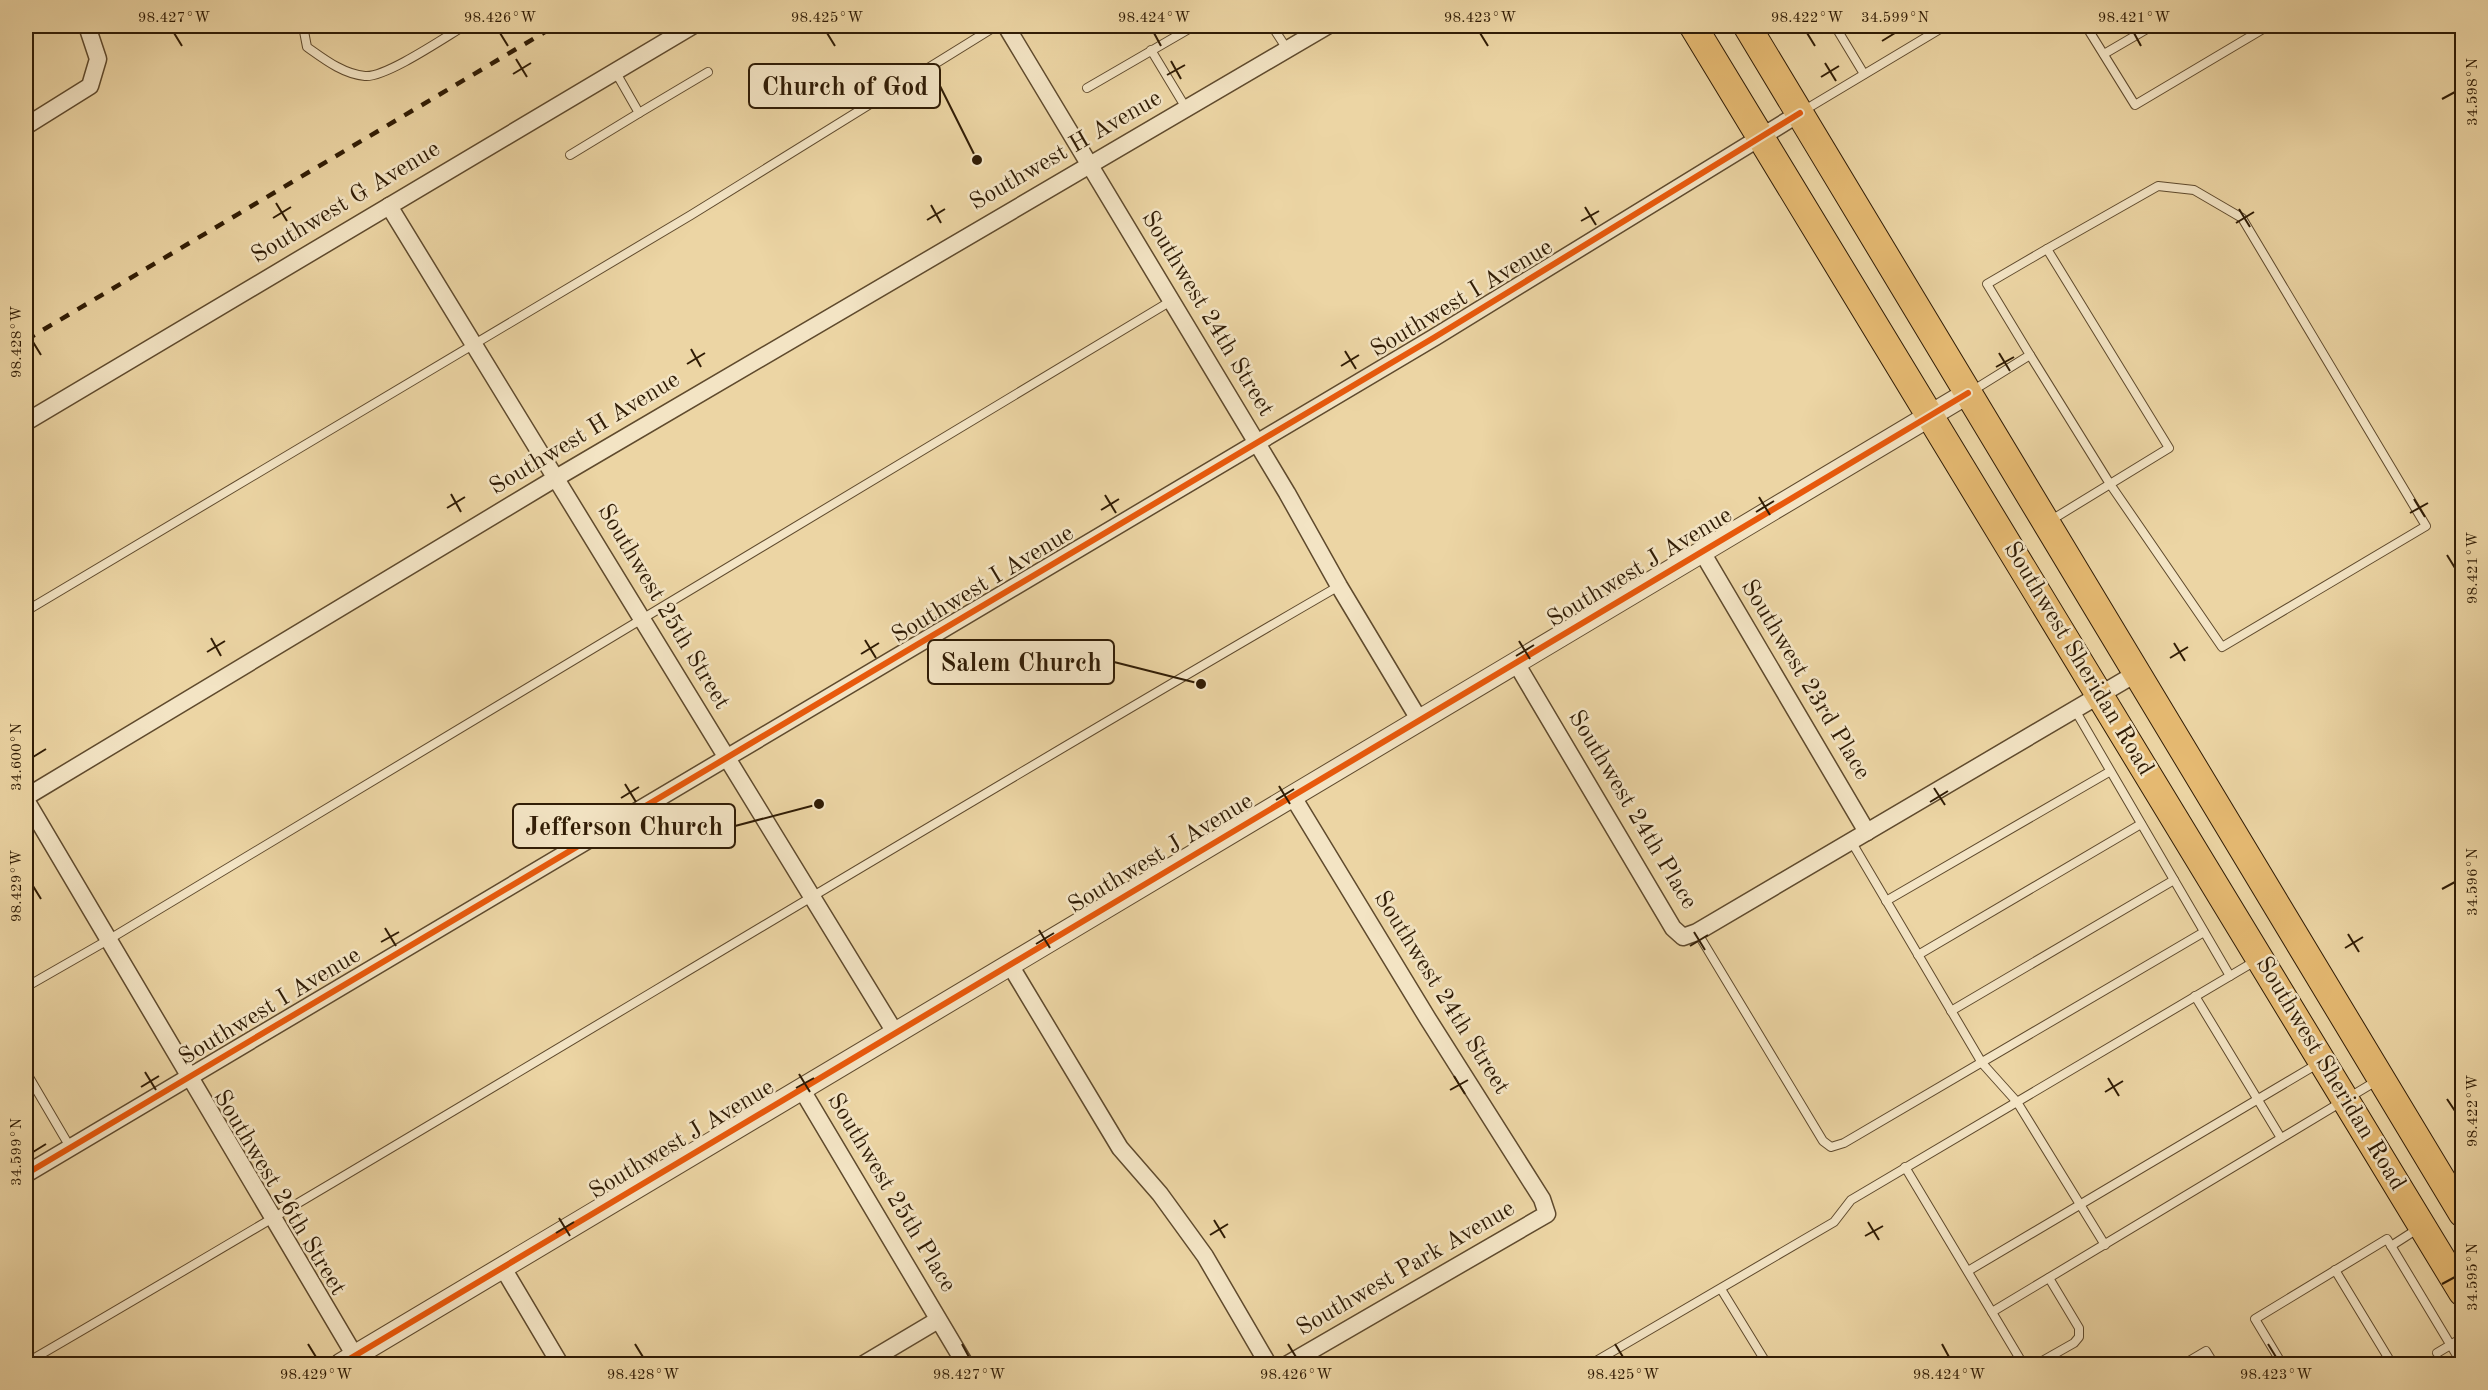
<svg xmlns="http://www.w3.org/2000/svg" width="2488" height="1390" viewBox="0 0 2488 1390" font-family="'Old Standard TT',serif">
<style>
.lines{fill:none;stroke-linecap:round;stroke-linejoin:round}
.service-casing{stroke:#5f4a2d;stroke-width:10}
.minor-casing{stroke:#5f4a2d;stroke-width:19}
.tertiary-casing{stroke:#5f4a2d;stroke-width:23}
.primary-casing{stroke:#301c05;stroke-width:29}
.service{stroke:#f3e4c4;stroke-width:8}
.minor{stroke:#f3e4c4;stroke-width:16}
.tertiary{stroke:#f3e4c4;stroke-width:21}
.primary{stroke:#e6ba72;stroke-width:27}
.rail{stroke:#301c05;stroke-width:4.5;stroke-dasharray:10 10;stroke-linecap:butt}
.cycleway-casing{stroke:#f3e4c4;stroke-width:10}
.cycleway{stroke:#e8590c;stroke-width:6}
.ticks{fill:none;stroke:#301c05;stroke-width:2}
.labels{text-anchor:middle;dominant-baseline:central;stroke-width:5;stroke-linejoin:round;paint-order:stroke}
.street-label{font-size:24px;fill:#301c05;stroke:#f3e4c4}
.leader{fill:none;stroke:#301c05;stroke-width:2}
.callout-dot{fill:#301c05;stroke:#f3e4c4;stroke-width:2}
.callout{fill:#f3e4c4;stroke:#301c05;stroke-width:2}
.callout-label{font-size:26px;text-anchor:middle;font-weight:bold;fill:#301c05}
.neatline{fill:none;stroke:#301c05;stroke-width:2}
.ticks-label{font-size:15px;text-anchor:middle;fill:#301c05}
</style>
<rect width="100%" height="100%" fill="#ecd5a4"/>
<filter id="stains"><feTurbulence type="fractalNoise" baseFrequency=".00333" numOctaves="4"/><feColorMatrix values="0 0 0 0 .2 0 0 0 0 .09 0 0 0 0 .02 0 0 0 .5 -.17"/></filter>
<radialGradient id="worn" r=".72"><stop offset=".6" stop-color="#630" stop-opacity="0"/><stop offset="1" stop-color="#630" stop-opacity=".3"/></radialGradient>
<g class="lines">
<!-- service casing -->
<g class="service-casing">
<g id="service">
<path d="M303 26 307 47C324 59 343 74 365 76 385 78 444 38 464 26"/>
<polyline points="1272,26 1287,49"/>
<polyline points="1835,26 1864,74"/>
<polyline points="2086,26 2135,105 2268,26"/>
<polyline points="1151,50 1186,108"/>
<polyline points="2104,54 2152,26"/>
<polyline points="615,71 639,113 708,72"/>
<polyline points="1087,88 1194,26"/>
<polyline points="1803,111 1945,26"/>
<polyline points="570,155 639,113"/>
<polyline points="2030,355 2110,484 2222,647 2426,526 2242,218 2194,190 2158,186 2047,249 2169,448 2048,522"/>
<polyline points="1972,391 2030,355 1987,284 2047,249"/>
<polyline points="26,611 691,215 996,26"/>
<polyline points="2075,710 2230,976"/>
<polyline points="1851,841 1982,1063 2017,1102 2105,1245"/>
<polyline points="1886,901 2109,772"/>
<polyline points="1697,932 1823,1141 1831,1147 1844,1143 2204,932"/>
<polyline points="1918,955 2141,824"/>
<polyline points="26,987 108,940 1171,301"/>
<polyline points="2195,996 2281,1138"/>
<polyline points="1951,1011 2174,880"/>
<polyline points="26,1072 70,1147"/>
<polyline points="1905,1167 2023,1364"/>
<polyline points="2391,1246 2419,1228"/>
<polyline points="2335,1270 2392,1364"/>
<polyline points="1968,1271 2319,1063"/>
<polyline points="1721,1289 1767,1364"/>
<polyline points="1992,1312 2378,1080"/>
<polyline points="2437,1353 2462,1338"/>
<path d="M26 1363C465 1108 898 841 1339 586"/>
<polyline points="1591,1364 1834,1222 1851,1200 2257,960"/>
<polyline points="2037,1364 2074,1343 2079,1337 2079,1328 2049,1278"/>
<polyline points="2184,1364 2206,1351 2214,1364"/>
<polyline points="2282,1364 2255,1319 2387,1239 2462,1364"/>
</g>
</g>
<!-- minor casing -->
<g class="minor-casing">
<g id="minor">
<polyline points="1006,26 1287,493 1339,586 1420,721"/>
<polyline points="26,126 90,86 98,59 87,26"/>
<polyline points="389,206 896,1034"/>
<polyline points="26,422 692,26"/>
<polyline points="1702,552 1867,832"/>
<polyline points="1516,663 1673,928 1683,937 1697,932 2137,673"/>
<polyline points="26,797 556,478 1327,26"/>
<polyline points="26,800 355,1356"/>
<polyline points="1010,965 1120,1148 1160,1194 1205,1256 1268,1364"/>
<polyline points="802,1090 965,1364"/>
<polyline points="26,1174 1435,337 1800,113"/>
<polyline points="503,1268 560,1364"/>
<polyline points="864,1364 938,1320"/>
<polyline points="1288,1364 1547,1214 1542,1199 1428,1019 1293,797"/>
</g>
</g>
<!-- tertiary casing -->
<g class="tertiary-casing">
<polyline id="tertiary" points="341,1364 1968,393"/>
</g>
<!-- primary casing -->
<g class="primary-casing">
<g id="primary">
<polyline points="1693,26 2462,1292"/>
<polyline points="1747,26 2462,1213"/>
</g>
</g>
<!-- service -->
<use href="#service" class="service"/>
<!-- minor -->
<use href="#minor" class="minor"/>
<!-- tertiary -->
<use href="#tertiary" class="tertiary"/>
<!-- primary -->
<use href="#primary" class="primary"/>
<!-- rail -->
<polyline class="rail" points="26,340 555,26"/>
<!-- cycleway casing -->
<g class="cycleway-casing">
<g id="cycleway">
<polyline points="26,1174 1435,337 1800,113"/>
<polyline points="341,1364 1968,393"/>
</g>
</g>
<!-- cycleway -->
<use href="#cycleway" class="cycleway"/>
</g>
<!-- ticks -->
<path class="ticks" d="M174 33 182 46M500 33 508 46M827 33 835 46M1154 33 1161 46M1480 33 1488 46M1807 33 1815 46M2134 33 2141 46M1882 41 1895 33M516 59 527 77M1171 61 1181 79M1825 63 1836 81M513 74 531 63M1167 75 1185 65M1821 77 1839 66M2442 99 2455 92M276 203 287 221M931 205 941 223M1585 207 1596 225M2239 209 2250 227M273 218 291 207M927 220 945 209M1581 221 1599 211M2236 223 2254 212M33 342 41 355M691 349 701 367M1345 351 1356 369M1999 353 2010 371M687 364 705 353M1341 366 1359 355M1996 367 2014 357M451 494 461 512M1105 495 1116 513M1759 497 1770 515M2414 499 2425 517M447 508 465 497M1101 510 1119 499M1756 512 1774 501M2410 513 2428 503M2447 555 2455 568M211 638 221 656M865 640 876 658M1519 641 1530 659M2174 643 2185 661M207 652 225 641M861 654 879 643M1516 656 1534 645M2170 658 2188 647M33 757 46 749M625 784 636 802M1279 786 1290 804M1934 788 1945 805M621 798 639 787M1276 800 1294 789M1930 802 1948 791M33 886 41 899M2442 889 2455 882M385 928 396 946M1039 930 1050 948M1694 932 1705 950M2348 934 2359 952M381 942 399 932M1036 944 1054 933M1690 946 1708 935M2345 948 2363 937M145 1072 156 1090M799 1074 810 1092M1454 1076 1465 1094M2108 1078 2119 1096M141 1087 159 1076M796 1088 814 1078M1450 1090 1468 1080M2105 1092 2123 1081M2447 1099 2455 1111M33 1152 46 1144M559 1218 570 1236M1214 1220 1225 1238M1868 1222 1879 1240M556 1233 574 1222M1210 1235 1228 1224M1865 1236 1883 1226M2442 1284 2455 1277M308 1344 316 1357M635 1344 643 1357M962 1344 969 1357M1288 1344 1296 1357M1615 1344 1623 1357M1942 1344 1949 1357M2268 1344 2276 1357"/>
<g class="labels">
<!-- street labels -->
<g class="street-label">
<text transform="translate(1066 151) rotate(-30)">Southwest H Avenue</text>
<text transform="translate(346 203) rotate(-31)">Southwest G Avenue</text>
<text transform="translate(1462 299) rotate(-31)">Southwest I Avenue</text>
<text transform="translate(1207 314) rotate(59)">Southwest 24th Street</text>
<text transform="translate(585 434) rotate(-31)">Southwest H Avenue</text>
<text transform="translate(1640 568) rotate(-31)">Southwest J Avenue</text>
<text transform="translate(983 585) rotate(-31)">Southwest I Avenue</text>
<text transform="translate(663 607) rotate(59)">Southwest 25th Street</text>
<text transform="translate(2078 659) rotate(59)">Southwest Sheridan Road</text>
<text transform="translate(1805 680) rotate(59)">Southwest 23rd Place</text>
<text transform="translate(1632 810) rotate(59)">Southwest 24th Place</text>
<text transform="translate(1161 854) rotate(-31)">Southwest J Avenue</text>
<text transform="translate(1441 993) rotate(58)">Southwest 24th Street</text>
<text transform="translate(270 1007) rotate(-31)">Southwest I Avenue</text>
<text transform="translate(2330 1074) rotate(59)">Southwest Sheridan Road</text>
<text transform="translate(682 1140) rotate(-31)">Southwest J Avenue</text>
<text transform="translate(279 1193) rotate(59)">Southwest 26th Street</text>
<text transform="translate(891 1193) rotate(59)">Southwest 25th Place</text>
<text transform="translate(1406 1269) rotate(-30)">Southwest Park Avenue</text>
</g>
</g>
<!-- callouts -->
<path class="leader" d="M977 160L940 86M1201 684L1114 662M819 804L735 826"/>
<g class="callout-dot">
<circle cx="977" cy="160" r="6"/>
<circle cx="1201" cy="684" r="6"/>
<circle cx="819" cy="804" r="6"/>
</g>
<g class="callout">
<rect x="749" y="64" width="191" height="44" rx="6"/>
<rect x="928" y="640" width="186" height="44" rx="6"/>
<rect x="513" y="804" width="222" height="44" rx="6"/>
</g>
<g class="callout-label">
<text x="845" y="95">Church of God</text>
<text x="1021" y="671">Salem Church</text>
<text x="624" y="835">Jefferson Church</text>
</g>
<!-- margin -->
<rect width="2488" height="1390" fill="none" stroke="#ecd5a4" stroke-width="66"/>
<rect x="33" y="33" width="2422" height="1324" class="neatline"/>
<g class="ticks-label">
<text x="174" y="22">98.427°W</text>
<text x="500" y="22">98.426°W</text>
<text x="827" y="22">98.425°W</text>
<text x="1154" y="22">98.424°W</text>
<text x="1480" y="22">98.423°W</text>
<text x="1807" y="22">98.422°W</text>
<text x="1895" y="22">34.599°N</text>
<text x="2134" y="22">98.421°W</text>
<text transform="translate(2472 92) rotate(-90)" y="5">34.598°N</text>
<text transform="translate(16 342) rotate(-90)" y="5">98.428°W</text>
<text transform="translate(2472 568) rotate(-90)" y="5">98.421°W</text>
<text transform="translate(16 757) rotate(-90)" y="5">34.600°N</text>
<text transform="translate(2472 882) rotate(-90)" y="5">34.596°N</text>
<text transform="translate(16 886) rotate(-90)" y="5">98.429°W</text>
<text transform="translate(2472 1111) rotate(-90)" y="5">98.422°W</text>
<text transform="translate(16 1152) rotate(-90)" y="5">34.599°N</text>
<text transform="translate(2472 1277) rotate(-90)" y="5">34.595°N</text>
<text x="316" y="1379">98.429°W</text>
<text x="643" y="1379">98.428°W</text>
<text x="969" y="1379">98.427°W</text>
<text x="1296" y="1379">98.426°W</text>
<text x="1623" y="1379">98.425°W</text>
<text x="1949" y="1379">98.424°W</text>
<text x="2276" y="1379">98.423°W</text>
</g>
<rect width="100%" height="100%" filter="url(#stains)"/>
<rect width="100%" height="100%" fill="url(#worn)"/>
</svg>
